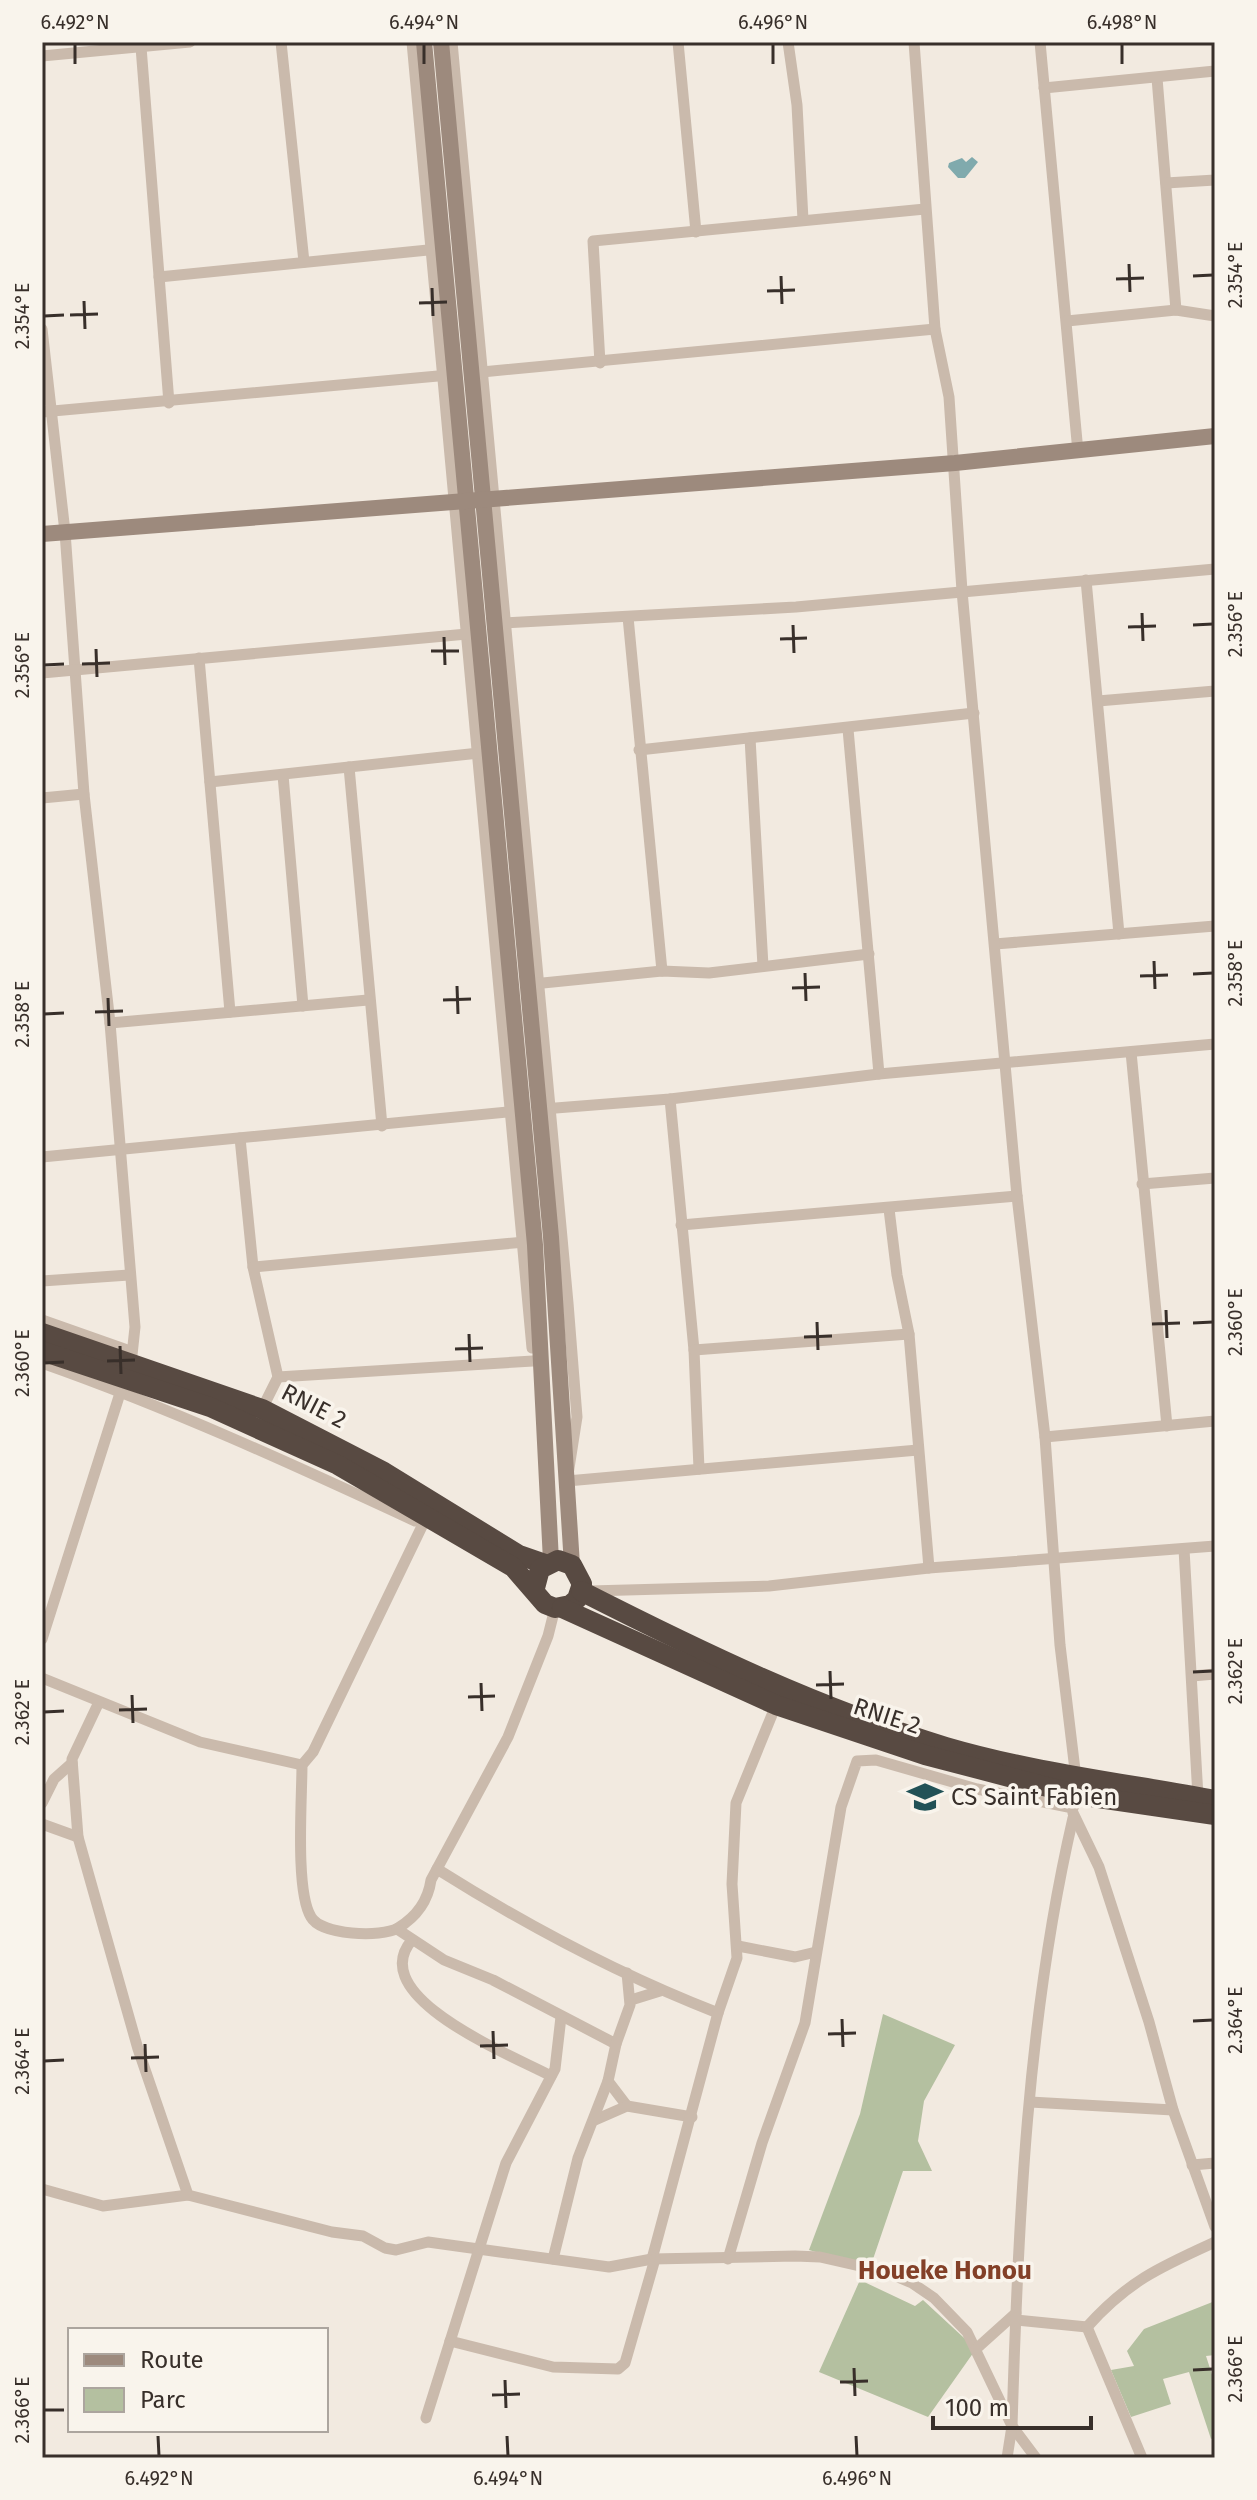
<svg xmlns="http://www.w3.org/2000/svg" width="1257" height="2500" viewBox="0 0 1257 2500" font-family="'Fira Sans',sans-serif">
<style>
.green{fill:#b4c0a0}
.water{fill:#80aaad}
.lines{fill:none;stroke-linecap:round;stroke-linejoin:round}
.street{stroke:#cabaac;stroke-width:11}
.secondary{stroke:#9d8a7d;stroke-width:16}
.highway{stroke:#584a42;stroke-width:20}
.ticks{fill:none;stroke:#382f2a;stroke-width:3}
.labels{text-anchor:middle;dominant-baseline:central;stroke-width:7;stroke-linejoin:round;paint-order:stroke}
.street-label{font-size:24px;fill:#382f2a;stroke:#f9f4ec}
.poi-label{font-size:24px;fill:#382f2a;stroke:#f9f4ec;text-anchor:start}
.neighbourhood-label{font-size:26px;font-weight:bold;fill:#834028;stroke:#f9f4ec}
.neatline{fill:none;stroke:#382f2a;stroke-width:3}
.ticks-label{font-size:20px;text-anchor:middle;fill:#382f2a}
</style>
<rect width="100%" height="100%" fill="#f2eae0"/>
<!-- green -->
<g class="green">
<polygon points="883,2014 955,2045 924,2101 918,2141 932,2171 903,2171 870,2268 809,2250 860,2114"/>
<polygon points="860,2280 915,2306 923,2300 976,2349 928,2417 819,2372"/>
<polygon points="1215,2301 1215,2355 1206,2356 1215,2384 1215,2437 1211,2439 1189,2372 1163,2379 1171,2404 1131,2417 1111,2370 1134,2366 1127,2351 1144,2329"/>
</g>
<!-- water -->
<polygon class="water" points="972,157 978,162 965,178 958,178 948,167 949,163 962,158 966,162"/>
<g class="lines">
<!-- street -->
<g class="street">
<polyline points="281,42 304,262"/>
<polyline points="412,42 532,1348"/>
<polyline points="452,42 568,1303 577,1417 567,1481 918,1450"/>
<polyline points="678,42 696,232"/>
<polyline points="788,42 797,105 803,220"/>
<polyline points="1040,42 1078,452"/>
<polyline points="141,47 169,403"/>
<polyline points="42,56 190,42"/>
<polyline points="1157,78 1176,310"/>
<polyline points="1044,88 1215,71"/>
<polyline points="1166,183 1215,180"/>
<polyline points="159,277 438,249"/>
<polyline points="1067,321 1176,310 1215,316"/>
<polyline points="42,329 65,532 84,794 110,1023 135,1327 132,1355"/>
<polyline points="600,363 593,241 925,209"/>
<polyline points="482,372 935,329"/>
<polyline points="42,412 449,375"/>
<polyline points="1086,580 1119,934"/>
<polyline points="628,617 662,971"/>
<polyline points="505,623 796,607 1215,569"/>
<polyline points="199,658 230,1012"/>
<polyline points="42,673 467,634"/>
<polyline points="1098,701 1215,691"/>
<polyline points="848,729 879,1074"/>
<polyline points="750,738 763,966"/>
<polyline points="639,750 974,713"/>
<polyline points="349,767 382,1126"/>
<polyline points="283,775 303,1006"/>
<polyline points="210,782 479,753"/>
<polyline points="42,798 84,794"/>
<polyline points="995,944 1215,926"/>
<polyline points="533,984 662,971 709,973 869,954"/>
<polyline points="110,1023 368,1000"/>
<polyline points="1131,1052 1167,1426"/>
<polyline points="670,1099 694,1350 699,1469"/>
<polyline points="543,1109 670,1099 879,1074 1215,1044"/>
<polyline points="240,1138 253,1267 278,1377 262,1409"/>
<polyline points="42,1157 518,1111"/>
<polyline points="1142,1184 1215,1178"/>
<polyline points="889,1209 897,1275 909,1334 929,1568"/>
<polyline points="681,1225 1017,1196"/>
<polyline points="253,1267 525,1242"/>
<polyline points="42,1281 129,1275"/>
<polyline points="42,1320 130,1351 131,1359"/>
<polyline points="694,1350 909,1334"/>
<path d="M42 1363C170 1408 292 1464 415 1521L429 1520"/>
<polyline points="278,1377 533,1361"/>
<polyline points="1045,1437 1215,1421"/>
<path d="M424 1522 313 1752 302 1765C302 1798 295 1891 311 1917 321 1935 381 1938 398 1928 416 1917 428 1901 431 1880L508 1737 548 1636 555 1608"/>
<polyline points="1184,1549 1198,1797"/>
<polyline points="590,1591 769,1586 929,1568 1215,1546"/>
<polyline points="42,1639 122,1387"/>
<polyline points="1192,1676 1215,1674"/>
<polyline points="42,1678 200,1742 302,1765"/>
<polyline points="99,1702 72,1759 78,1837 138,2049 188,2195 332,2232 363,2236 385,2248 396,2250 428,2242 609,2267 652,2259 795,2256 820,2257 886,2272 912,2283 934,2298 967,2332 1012,2426 1036,2458"/>
<polyline points="42,1803 54,1779 72,1763"/>
<polyline points="1073,1813 1099,1867 1149,2022 1173,2110 1215,2227"/>
<polyline points="42,1824 78,1837"/>
<path d="M437 1869C526 1925 620 1975 718 2013"/>
<polyline points="397,1929 444,1960 493,1980 616,2044"/>
<path d="M412 1940C363 1997 514 2056 551 2076"/>
<polyline points="738,1946 795,1957 816,1952"/>
<polyline points="631,2000 660,1991"/>
<polyline points="608,2081 627,2106"/>
<polyline points="1030,2102 1173,2110"/>
<polyline points="595,2120 627,2106 692,2117"/>
<polyline points="1192,2165 1215,2163"/>
<polyline points="42,2189 103,2206 188,2195"/>
<polyline points="553,2259 578,2158 608,2081 616,2044 630,2005 627,1973"/>
<polyline points="652,2259 718,2013 737,1958 732,1884 736,1803 776,1705"/>
<polyline points="728,2259 762,2143 805,2023 841,1807 857,1761 876,1760 977,1789 1073,1808 1078,1795 1060,1645 1045,1437 1017,1196 962,591 949,397 935,329 914,42"/>
<polyline points="1016,2320 1087,2327"/>
<path d="M1087 2327C1128 2281 1160 2267 1215 2242"/>
<polyline points="1087,2327 1142,2458"/>
<polyline points="450,2341 553,2367 618,2369 625,2363 655,2259"/>
<polyline points="976,2349 1016,2313"/>
<polyline points="426,2418 506,2163 555,2069 561,2017"/>
<path d="M1007 2458 1012 2426C1018 2223 1027 2016 1073 1818"/>
</g>
<!-- secondary -->
<g class="secondary">
<polyline points="424,42 535,1245 551,1561"/>
<polyline points="441,42 551,1237 572,1565"/>
<polyline points="42,534 955,463 1215,436"/>
</g>
<!-- highway -->
<g class="highway">
<polyline points="42,1333 262,1409 384,1472 519,1555 545,1564"/>
<polyline points="42,1351 210,1407 338,1465 513,1567 545,1604 555,1608 570,1605 577,1599 582,1584 572,1565 558,1560 540,1569 535,1588"/>
<path d="M581 1591C699 1651 819 1709 946 1747 1035 1773 1124 1783 1215 1800"/>
<polyline points="562,1608 776,1705 925,1755 1078,1795 1215,1815"/>
</g>
</g>
<!-- ticks -->
<path class="ticks" d="M75 44V64M424 44V64M773 44V64M1122 44V64M1129 264 1130 292M781 276 782 304M1193 276 1213 275M1116 279 1144 278M432 288 433 316M767 291 795 290M84 301 85 329M419 303 447 302M70 315 98 314M44 316 64 315M1142 613 1143 641M793 625 794 653M1193 625 1213 624M1128 627 1156 626M444 637 445 665M780 639 807 638M96 649 97 677M431 651H459M82 664 110 663M44 665 64 664M1154 961 1155 989M805 973 806 1001M1193 974 1213 973M1140 976 1168 975M457 986 458 1014M792 988 820 987M108 998 109 1026M443 1000 471 999M95 1012 123 1011M44 1014 64 1013M1166 1310 1167 1338M817 1322 818 1350M1193 1323 1213 1322M1152 1324 1180 1323M469 1334 470 1362M804 1337 832 1336M120 1346 121 1374M455 1349 483 1348M107 1361 135 1360M44 1363 64 1362M830 1671 831 1699M1193 1672 1213 1671M481 1683 482 1711M816 1685 844 1684M132 1695 133 1723M468 1697 495 1696M119 1710 147 1709M44 1712 64 1711M842 2019 843 2047M1193 2021 1213 2020M493 2031 494 2059M828 2034 856 2033M145 2044 146 2072M480 2046 508 2045M131 2058 159 2057M44 2061 64 2060M854 2368 855 2396M1193 2370 1213 2369M505 2380 506 2408M840 2382 868 2381M492 2395 520 2394M44 2410H64M158 2436 159 2456M507 2436 508 2456M856 2436 857 2456"/>
<!-- icons -->
<defs>
<g id="school-bare" transform="scale(2.76)"><path d="M0-5L7-2L0 1L-7-2ZM-4 1L0 2.5L4 1V4Q0 6-4 4Z" fill="#225257" stroke="#f9f4ec" stroke-width="2.5" paint-order="stroke"/></g>
</defs>
<g fill-rule="evenodd">
<use href="#school-bare" x="925" y="1797"/>
</g>
<g class="labels">
<!-- street labels -->
<g class="street-label">
<text transform="translate(314 1406) rotate(27)">RNIE 2</text>
<text transform="translate(887 1716) rotate(18)">RNIE 2</text>
</g>
<!-- poi labels -->
<g class="poi-label">
<text x="951" y="1797">CS Saint Fabien</text>
</g>
<!-- neighbourhood labels -->
<g class="neighbourhood-label">
<text x="945" y="2270">Houeke Honou</text>
</g>
</g>
<!-- border -->
<rect width="1257" height="2500" fill="none" stroke="#f9f4ec" stroke-width="88"/>
<!-- legend -->
<rect x="68" y="2328" width="260" height="104" fill="#f9f4ec" stroke="#aca59e" stroke-width="2"/>
<rect x="84" y="2354" width="40" height="12" fill="#9d8a7d" stroke="#aca59e" stroke-width="2"/>
<text x="140" y="2368" font-size="24" fill="#382f2a">Route</text>
<rect x="84" y="2388" width="40" height="24" fill="#b4c0a0" stroke="#aca59e" stroke-width="2"/>
<text x="140" y="2408" font-size="24" fill="#382f2a">Parc</text>
<!-- scale -->
<path d="M933 2416v12h158v-12" fill="none" stroke="#382f2a" stroke-width="4"/>
<text x="945" y="2416" font-size="24" fill="#382f2a" stroke="#f9f4ec" stroke-width="6" paint-order="stroke">100 m</text>
<rect x="44" y="44" width="1169" height="2412" class="neatline"/>
<g class="ticks-label">
<text x="75" y="29">6.492°N</text>
<text x="424" y="29">6.494°N</text>
<text x="773" y="29">6.496°N</text>
<text x="1122" y="29">6.498°N</text>
<text transform="translate(1235 275) rotate(-90)" y="7">2.354°E</text>
<text transform="translate(22 316) rotate(-90)" y="7">2.354°E</text>
<text transform="translate(1235 624) rotate(-90)" y="7">2.356°E</text>
<text transform="translate(22 665) rotate(-90)" y="7">2.356°E</text>
<text transform="translate(1235 973) rotate(-90)" y="7">2.358°E</text>
<text transform="translate(22 1014) rotate(-90)" y="7">2.358°E</text>
<text transform="translate(1235 1322) rotate(-90)" y="7">2.360°E</text>
<text transform="translate(22 1363) rotate(-90)" y="7">2.360°E</text>
<text transform="translate(1235 1671) rotate(-90)" y="7">2.362°E</text>
<text transform="translate(22 1712) rotate(-90)" y="7">2.362°E</text>
<text transform="translate(1235 2020) rotate(-90)" y="7">2.364°E</text>
<text transform="translate(22 2061) rotate(-90)" y="7">2.364°E</text>
<text transform="translate(1235 2369) rotate(-90)" y="7">2.366°E</text>
<text transform="translate(22 2410) rotate(-90)" y="7">2.366°E</text>
<text x="159" y="2485">6.492°N</text>
<text x="508" y="2485">6.494°N</text>
<text x="857" y="2485">6.496°N</text>
</g>
</svg>
